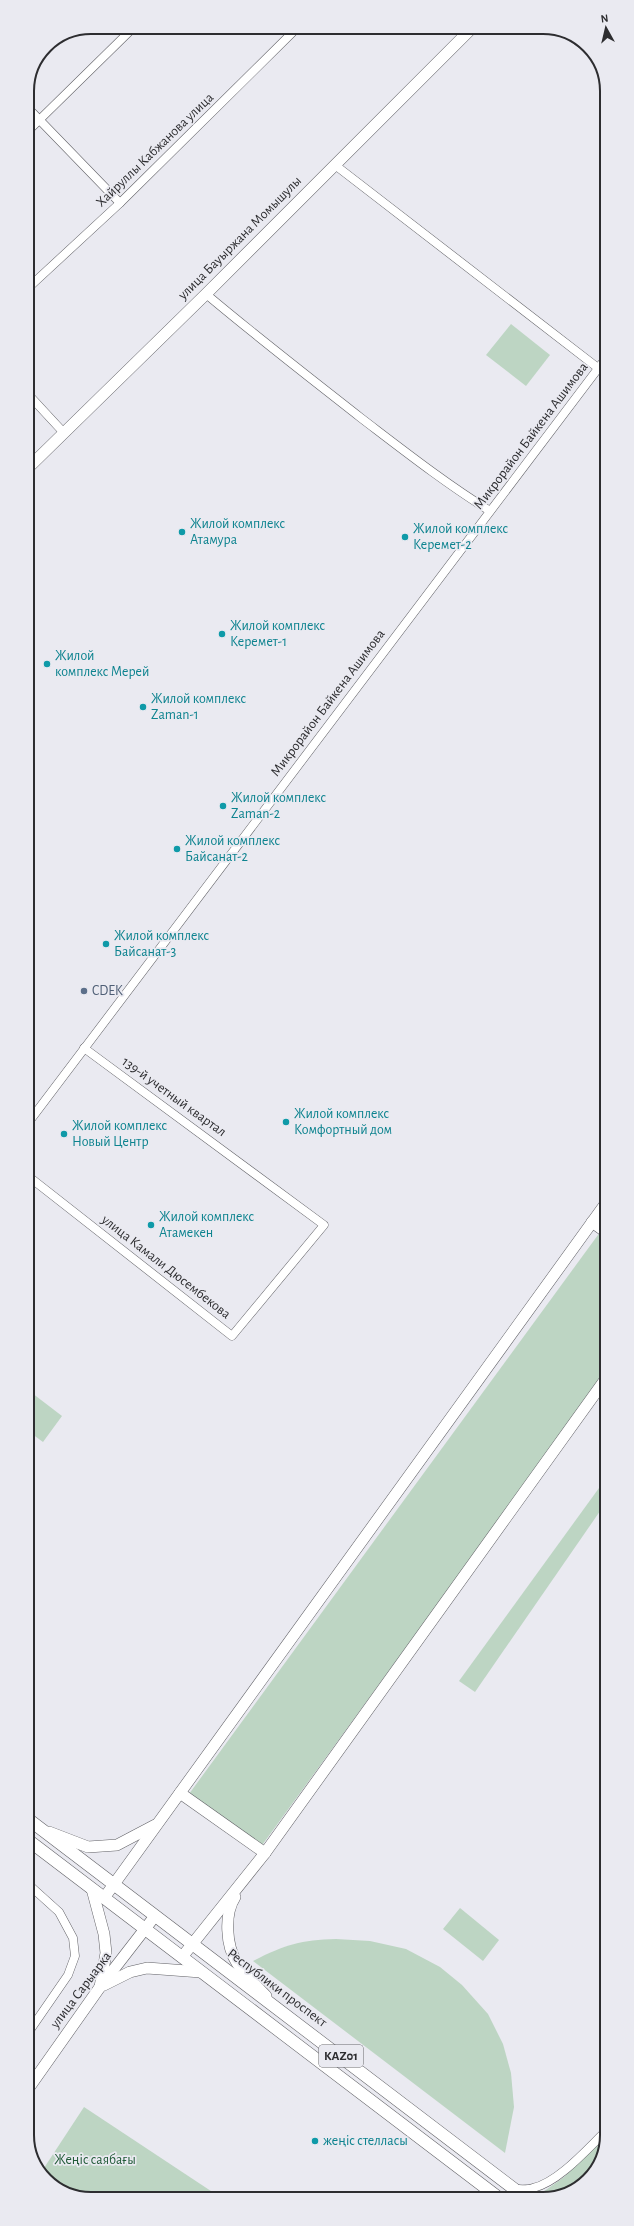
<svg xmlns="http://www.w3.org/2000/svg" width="634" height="2226" viewBox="0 0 634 2226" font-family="'Alegreya Sans',sans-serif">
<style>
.green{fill:#bdd5c3}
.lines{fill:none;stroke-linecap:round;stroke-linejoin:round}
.minor-casing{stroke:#616166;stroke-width:9}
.major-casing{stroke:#616166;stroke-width:12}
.highway-casing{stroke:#616166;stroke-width:13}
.minor{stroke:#fff;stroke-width:8}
.major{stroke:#fff;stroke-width:11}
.highway{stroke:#fff;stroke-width:12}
.culture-dot{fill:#0f9aa8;stroke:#eaeaf1;stroke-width:1.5}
.service-dot{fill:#5c6f8a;stroke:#eaeaf1;stroke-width:1.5}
.labels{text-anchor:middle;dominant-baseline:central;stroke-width:3.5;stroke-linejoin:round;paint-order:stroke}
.shield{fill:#eaeaf1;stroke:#66666a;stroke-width:1}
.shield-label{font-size:13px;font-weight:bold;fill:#2d2d30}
.street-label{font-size:14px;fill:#2d2d30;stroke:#eaeaf1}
.culture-label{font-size:14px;fill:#0d838f;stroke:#eaeaf1;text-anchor:start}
.service-label{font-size:14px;fill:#4e5e75;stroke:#eaeaf1;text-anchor:start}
.park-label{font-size:14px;fill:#215b38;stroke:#eaeaf1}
.rim{fill:none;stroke:#2d2d30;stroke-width:2}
</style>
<rect width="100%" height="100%" fill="#eaeaf1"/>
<!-- green -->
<g class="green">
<polygon points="511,324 550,355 526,386 486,355"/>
<polygon points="606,1224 607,1371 260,1848 189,1794"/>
<polygon points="28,1390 62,1416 43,1442 28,1431"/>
<polygon points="607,1477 607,1501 475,1692 459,1681"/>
<polygon points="460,1908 499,1940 483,1961 443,1929"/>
<path d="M336 1939 370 1941 406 1949 440 1967 462 1985 488 2014 503 2044 511 2073 514 2107 505 2153 253 1961C284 1945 301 1940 336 1939Z"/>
<polygon points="84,2107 223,2199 86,2199 49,2183 42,2171"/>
<polygon points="607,2135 600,2157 588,2178 556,2198 551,2198 543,2192 564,2177"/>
</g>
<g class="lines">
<!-- minor casing -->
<g class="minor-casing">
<g id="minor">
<polyline points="571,36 590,51"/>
<polyline points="27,107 120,203"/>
<polyline points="27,132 134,27"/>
<polyline points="335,165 598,368"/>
<polyline points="27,289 120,203 298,27"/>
<path d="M206 294C257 337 309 377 361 418 403 450 445 483 490 511"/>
<polyline points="27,393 64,433"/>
<polyline points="28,1123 606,358"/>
<polyline points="28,1176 232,1336 324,1225 84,1048"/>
<polyline points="28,1884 59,1912 73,1938 75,1956 68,1975 28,2033"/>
<path d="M514 2189C520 2189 527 2190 533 2188 559 2182 588 2148 607 2130"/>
</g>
</g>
<!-- major casing -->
<g class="major-casing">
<g id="major">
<polyline points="27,469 206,294 473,27"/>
<polyline points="592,1222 606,1232"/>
<polyline points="180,1793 265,1853"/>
<polyline points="49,1832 88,1847 117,1845 155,1825"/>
<polyline points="92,1889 104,1934 106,1953 100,1987"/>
<path d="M235 1897C224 1914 226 1946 237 1963 244 1975 256 1985 266 1996"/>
<polyline points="104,1898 606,1203"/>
<polyline points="182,1957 265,1853 607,1377"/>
<polyline points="104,1985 130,1972 147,1968 201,1972"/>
<polyline points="28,2089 100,1987 155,1916"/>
</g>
</g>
<!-- highway casing -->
<g class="highway-casing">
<g id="highway">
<polyline points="28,1819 526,2198"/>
<polyline points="28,1840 499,2198"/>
</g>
</g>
<!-- minor -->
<use href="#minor" class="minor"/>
<!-- major -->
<use href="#major" class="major"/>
<!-- highway -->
<use href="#highway" class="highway"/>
</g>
<!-- markers -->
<g class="culture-dot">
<circle cx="182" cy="532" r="4"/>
<circle cx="405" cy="537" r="4"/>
<circle cx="222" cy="634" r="4"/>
<circle cx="47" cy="664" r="4"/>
<circle cx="143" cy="707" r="4"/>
<circle cx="223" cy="806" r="4"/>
<circle cx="177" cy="849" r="4"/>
<circle cx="106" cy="944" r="4"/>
<circle cx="286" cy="1122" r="4"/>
<circle cx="64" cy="1134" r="4"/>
<circle cx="151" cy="1225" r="4"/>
<circle cx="315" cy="2141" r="4"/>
</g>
<circle class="service-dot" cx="84" cy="991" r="4"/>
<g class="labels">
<!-- shield labels -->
<rect class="shield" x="319" y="2045" width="44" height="22" rx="3"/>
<g class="shield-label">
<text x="341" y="2056">KАZ01</text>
</g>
<!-- street labels -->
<g class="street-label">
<text transform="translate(155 150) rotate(-44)">Хайруллы Кабжанова улица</text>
<text transform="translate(240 238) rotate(-45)">улица Бауыржана Момышулы</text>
<text transform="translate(531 436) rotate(-53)">Микрорайон Байкена Ашимова</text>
<text transform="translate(328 703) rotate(-53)">Микрорайон Байкена Ашимова</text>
<text transform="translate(174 1097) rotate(36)">139-й учетный квартал</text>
<text transform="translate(166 1267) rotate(38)">улица Камали Дюсембекова</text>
<text transform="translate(277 1988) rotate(37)">Республики проспект</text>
<text transform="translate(81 1990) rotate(-53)">улица Сарыарка</text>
</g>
<!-- culture labels -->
<g class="culture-label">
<text x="190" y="524">Жилой комплекс<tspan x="190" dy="16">Атамура</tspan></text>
<text x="413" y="529">Жилой комплекс<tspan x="413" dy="16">Керемет-2</tspan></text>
<text x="230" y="626">Жилой комплекс<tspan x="230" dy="16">Керемет-1</tspan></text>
<text x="55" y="656">Жилой<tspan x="55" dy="16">комплекс Мерей</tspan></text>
<text x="151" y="699">Жилой комплекс<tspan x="151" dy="16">Zaman-1</tspan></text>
<text x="231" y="798">Жилой комплекс<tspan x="231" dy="16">Zaman-2</tspan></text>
<text x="185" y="841">Жилой комплекс<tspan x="185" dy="16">Байсанат-2</tspan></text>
<text x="114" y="936">Жилой комплекс<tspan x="114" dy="16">Байсанат-3</tspan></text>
<text x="294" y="1114">Жилой комплекс<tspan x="294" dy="16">Комфортный дом</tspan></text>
<text x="72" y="1126">Жилой комплекс<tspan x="72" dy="16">Новый Центр</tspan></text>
<text x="159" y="1217">Жилой комплекс<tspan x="159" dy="16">Атамекен</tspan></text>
<text x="323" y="2141">жеңіс стелласы</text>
</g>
<!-- service labels -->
<g class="service-label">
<text x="92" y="991">CDEK</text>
</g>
<!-- park labels -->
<g class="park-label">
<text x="95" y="2160">Жеңіс саябағы</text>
</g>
</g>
<!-- crop -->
<path d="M0 0H634V2226H0ZM91 34H543A57 57 0 0 1 600 91V2135A57 57 0 0 1 543 2192H91A57 57 0 0 1 34 2135V91A57 57 0 0 1 91 34Z" fill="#eaeaf1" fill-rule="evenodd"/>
<path class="rim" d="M91 34H543A57 57 0 0 1 600 91V2135A57 57 0 0 1 543 2192H91A57 57 0 0 1 34 2135V91A57 57 0 0 1 91 34Z"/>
<!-- north arrow -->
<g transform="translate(606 28) rotate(352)" stroke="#eaeaf1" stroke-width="3" paint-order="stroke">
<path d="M0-3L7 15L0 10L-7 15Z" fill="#2d2d30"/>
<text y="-6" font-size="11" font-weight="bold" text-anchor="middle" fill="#2d2d30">N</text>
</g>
</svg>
